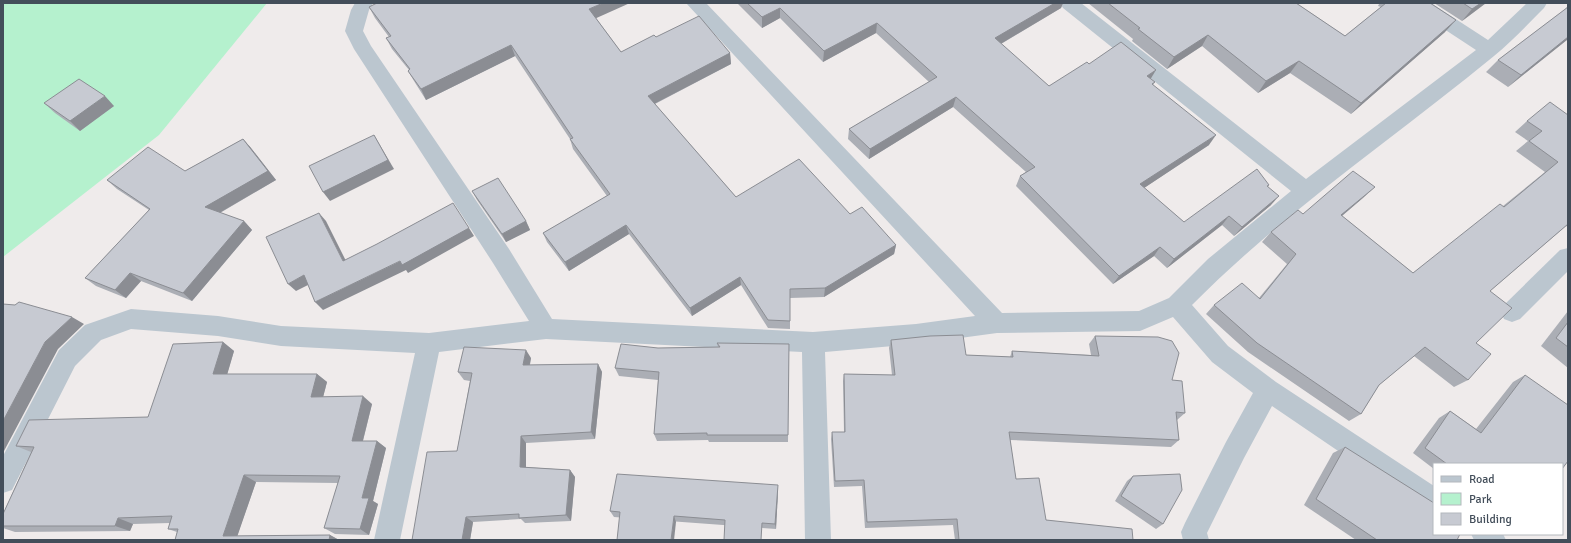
<svg xmlns="http://www.w3.org/2000/svg" width="1571" height="543" viewBox="0 0 1571 543" font-family="Signika,sans-serif">
<style>
.green{fill:#b5f1ce}
.lines{fill:none;stroke-linecap:round;stroke-linejoin:round}
.minor{fill:#bbc6cf;fill-rule:evenodd}
.wall{fill:#abaeb5}
.shaded-wall{fill:#8b8d93}
.building{fill:#c7cad2;stroke:#8b8d93}
</style>
<rect width="100%" height="100%" fill="#efebeb"/>
<!-- green -->
<polygon class="green" points="3,3 267,3 159,135 3,257"/>
<g class="lines">
<!-- minor -->
<g class="minor">
<path d="M355 3H373L369 10 363 31 371 46 509 249 552 319 813 332 916 324 975 316 686 3H706L1002 313 1139 311 1169 298 1208 259 1291 191 1063 8 1060 3H1081L1306 179 1476 50 1412 8 1409 3H1431L1488 40 1527 3H1547L1544 8C1528 24 1512 41 1494 56 1393 139 1284 212 1192 305L1228 346 1276 382 1434 486V514L1425 510 1272 406 1244 458 1207 533 1209 540H1183L1181 532 1185 523 1226 442 1253 393 1212 362 1173 317 1140 331 997 333 916 344 825 352 831 540H805L802 352 546 339 439 352 400 540H374L415 353 281 346 218 336 131 329 101 340 75 366 12 490 3 493V456L59 350 85 325 131 309 218 316 281 326 429 333 529 321 493 263 354 49 345 31 351 10Z"/>
<polygon points="1568,248 1568,271 1520,319 1512,322 1504,319 1501,312 1504,305 1560,250"/>
<polygon points="1471,534 1503,534 1506,540 1474,540"/>
</g>
</g>
<!-- wall -->
<g class="wall">
<polygon points="737,3 1063,3 1061,8 1001,44 1049,86 1089,64 1151,79 1155,82 1153,85 1209,145 1144,188 1184,222 1269,185 1268,187 1271,205 1234,236 1222,225 1167,268 1154,256 1113,284 1016,186 1020,176 1026,172 953,107 869,159 848,139 849,129 929,82 876,33 823,62 780,18 762,28"/>
<polygon points="1088,3 1296,3 1345,36 1381,7 1378,6 1379,4 1378,3 1430,3 1445,32 1351,114 1290,73 1258,93 1202,46 1167,69 1132,41 1133,39"/>
<polygon points="1434,3 1486,3 1462,21"/>
<polygon points="1568,6 1568,41 1567,40 1508,87 1486,72 1498,60 1563,11"/>
<polygon points="369,7 596,18 621,52 656,37 730,53 731,64 655,104 736,197 850,214 896,245 894,254 824,297 790,298 790,329 768,328 741,285 692,316 629,234 569,271 547,242 543,233 607,196 573,149 570,139 515,56 426,100 414,81 408,71 409,70 392,49 386,38 389,37 375,18"/>
<polygon points="44,103 114,106 80,131 55,113"/>
<polygon points="1568,115 1568,227 1566,226 1490,291 1476,343 1468,380 1454,387 1414,356 1379,385 1361,414 1349,421 1248,352 1206,314 1214,305 1259,298 1287,264 1262,242 1271,232 1303,214 1364,197 1342,216 1413,273 1503,206 1545,172 1516,151 1528,141 1515,132 1527,121"/>
<polygon points="243,139 251,148 276,180 220,213 244,221 252,230 192,301 141,281 126,298 96,286 85,278 149,210 117,189 107,180 185,171"/>
<polygon points="472,191 526,221 530,230 506,242 477,200"/>
<polygon points="1568,311 1568,368 1541,346"/>
<polygon points="1095,336 1172,380 1185,413 1177,420 1179,440 1171,447 1010,440 1016,479 1046,520 1133,540 955,540 953,525 865,528 862,486 834,487 831,439 832,432 844,432 843,381 844,374 892,375 889,348 891,340 966,355 1010,357 1012,351 1091,355 1089,344"/>
<polygon points="223,342 234,351 227,374 317,374 327,382 323,397 372,404 363,441 377,441 386,448 373,501 378,504 369,535 335,534 324,528 338,483 256,482 237,536 330,535 339,540 175,540 177,532 168,529 170,523 133,524 130,531 15,532 3,528 3,514 31,452 16,446 148,417"/>
<polygon points="717,343 789,344 788,442 709,442 708,440 657,441 654,434 658,380 619,376 615,368 658,348 718,347"/>
<polygon points="531,358 530,365 598,364 602,372 595,439 526,443 526,467 570,470 575,477 571,521 525,523 521,519 473,522 470,540 412,540 457,451 470,381 464,380 458,372"/>
<polygon points="1525,375 1562,464 1434,464 1434,469 1413,453 1439,418 1450,411 1476,429 1513,382"/>
<polygon points="1345,447 1457,540 1356,540 1304,505 1333,453"/>
<polygon points="1133,476 1163,524 1156,529 1115,501 1127,481"/>
<polygon points="778,491 776,529 614,517 610,511"/>
</g>
<!-- shaded-wall -->
<g class="shaded-wall">
<polygon points="603,3 630,3 592,20 589,9"/>
<polygon points="1055,3 1063,3 1061,8 992,49 995,38"/>
<polygon points="1481,3 1486,3 1462,21 1472,9"/>
<polygon points="780,8 780,18 762,28 762,17"/>
<polygon points="1456,20 1445,32 1351,114 1361,103"/>
<polygon points="877,23 876,33 823,62 824,51"/>
<polygon points="1208,35 1202,46 1167,69 1174,57"/>
<polygon points="1568,37 1568,39 1508,87 1521,75"/>
<polygon points="511,45 515,56 426,100 421,89"/>
<polygon points="730,53 731,64 650,106 648,96"/>
<polygon points="1299,61 1290,73 1258,93 1266,81"/>
<polygon points="1156,70 1150,80 1147,76"/>
<polygon points="105,96 114,106 80,131 70,121"/>
<polygon points="956,97 953,107 869,159 870,149"/>
<polygon points="374,135 394,169 330,201 323,192"/>
<polygon points="1216,135 1209,145 1135,194 1140,184"/>
<polygon points="243,139 251,148 276,180 214,216 205,207"/>
<polygon points="1375,187 1364,197 1331,225 1341,215"/>
<polygon points="1279,196 1271,205 1234,236 1242,227"/>
<polygon points="319,213 326,221 350,269 343,261"/>
<polygon points="1229,216 1222,225 1167,268 1174,259"/>
<polygon points="244,221 252,230 192,301 183,293"/>
<polygon points="526,221 530,230 506,242 502,234"/>
<polygon points="626,225 629,234 569,271 565,262"/>
<polygon points="469,228 474,236 408,273 406,270 323,310 315,302"/>
<polygon points="896,245 894,254 824,297 825,288"/>
<polygon points="1160,247 1154,256 1113,284 1119,276"/>
<polygon points="130,273 141,281 126,298 115,290"/>
<polygon points="304,275 312,283 296,291 288,284"/>
<polygon points="740,277 741,285 692,316 690,308"/>
<polygon points="72,317 84,324 58,349 4,451 3,451 3,421 45,342"/>
<polygon points="223,342 234,351 225,382 213,374"/>
<polygon points="526,350 531,358 528,373 523,365"/>
<polygon points="598,364 602,372 595,439 591,432"/>
<polygon points="317,374 327,382 321,405 311,397"/>
<polygon points="363,396 372,404 361,448 352,441"/>
<polygon points="521,436 526,443 526,473 520,467"/>
<polygon points="377,441 386,448 373,501 378,504 369,535 360,529 362,498"/>
<polygon points="570,470 575,477 571,521 566,515"/>
<polygon points="244,475 256,482 236,540 223,536"/>
<polygon points="778,485 778,491 776,529 775,524"/>
<polygon points="674,516 676,522 674,540 671,540"/>
<polygon points="466,517 473,522 470,540 462,540"/>
<polygon points="118,518 133,524 130,531 115,526"/>
<polygon points="330,535 339,540 329,540"/>
</g>
<!-- building -->
<g class="building">
<polygon points="377,3 603,3 589,9 621,52 654,35 656,37 699,16 730,53 648,96 736,197 799,159 850,214 862,207 896,245 825,288 790,289 790,321 768,320 740,277 690,308 626,225 565,262 543,233 610,194 570,139 573,138 511,45 421,89 408,71 410,69 386,38 391,36 369,7"/>
<polygon points="747,3 1055,3 995,38 1049,86 1087,62 1089,64 1121,42 1156,70 1147,76 1155,82 1152,84 1216,135 1140,184 1184,222 1257,169 1269,185 1267,186 1279,196 1242,227 1229,216 1174,259 1160,247 1119,276 1020,176 1035,167 956,97 870,149 849,129 937,77 877,23 824,51 780,8 762,17"/>
<polygon points="1108,3 1296,3 1345,36 1386,3 1430,3 1456,20 1361,103 1299,61 1266,81 1208,35 1174,57 1138,29 1140,28"/>
<polygon points="1463,3 1481,3 1472,9"/>
<polygon points="1568,7 1568,37 1521,75 1498,60"/>
<polygon points="79,79 105,96 70,121 44,103"/>
<polygon points="1550,102 1568,115 1568,224 1490,291 1512,308 1476,343 1491,354 1468,380 1425,347 1379,385 1361,414 1257,343 1214,305 1242,283 1260,299 1296,254 1271,232 1298,210 1303,214 1353,171 1375,187 1341,215 1413,273 1500,204 1504,207 1558,162 1529,141 1542,131 1527,121"/>
<polygon points="374,135 388,160 323,192 309,166"/>
<polygon points="243,139 268,171 205,207 244,221 183,293 130,273 115,290 85,278 150,209 107,180 148,147 185,171"/>
<polygon points="498,178 526,221 502,234 472,191"/>
<polygon points="453,203 469,228 402,265 400,261 315,302 304,275 288,284 266,237 319,213 343,261 377,244"/>
<polygon points="19,302 72,317 45,342 3,421 3,304 15,305"/>
<polygon points="1568,322 1568,347 1556,338"/>
<polygon points="963,335 966,355 1013,357 1012,351 1099,356 1095,336 1158,337 1172,341 1179,353 1172,380 1182,381 1185,413 1176,412 1179,440 1009,432 1016,479 1039,478 1046,520 1132,529 1133,540 959,540 957,519 867,522 864,480 835,481 832,432 845,432 844,374 895,375 891,340 930,336"/>
<polygon points="223,342 213,374 317,374 311,397 363,396 352,441 377,441 362,498 369,498 360,529 324,528 340,476 244,475 223,536 330,535 329,540 175,540 178,529 168,529 172,516 118,518 115,526 3,526 3,514 34,447 16,446 29,420 148,417 173,344"/>
<polygon points="717,343 789,344 788,435 707,435 707,433 654,434 659,372 615,368 621,344 658,348 720,347"/>
<polygon points="464,347 526,350 523,365 598,364 591,432 521,436 520,467 570,470 566,515 519,518 519,514 466,517 462,540 412,540 427,452 457,451 472,373 458,372"/>
<polygon points="1525,375 1568,405 1568,461 1562,469 1562,464 1447,464 1425,448 1450,411 1481,433"/>
<polygon points="1345,447 1434,503 1434,534 1460,534 1457,540 1377,540 1316,499"/>
<polygon points="617,474 778,485 775,524 762,523 761,540 724,540 725,520 674,516 671,540 617,540 620,512 610,511"/>
<polygon points="1180,474 1182,490 1163,524 1121,496 1133,476"/>
</g>
<!-- border -->
<rect width="1571" height="543" fill="none" stroke="#434e5a" stroke-width="8"/>
<!-- legend -->
<rect x="1433" y="463" width="130" height="72" fill="#ffffff" stroke="#b4b8bd"/>
<rect x="1441" y="476" width="20" height="6" fill="#bbc6cf" stroke="#b4b8bd"/>
<text x="1469" y="483" font-size="12" fill="#434e5a">Road</text>
<rect x="1441" y="493" width="20" height="12" fill="#b5f1ce" stroke="#b4b8bd"/>
<text x="1469" y="503" font-size="12" fill="#434e5a">Park</text>
<rect x="1441" y="513" width="20" height="12" fill="#c7cad2" stroke="#b4b8bd"/>
<text x="1469" y="523" font-size="12" fill="#434e5a">Building</text>
</svg>
